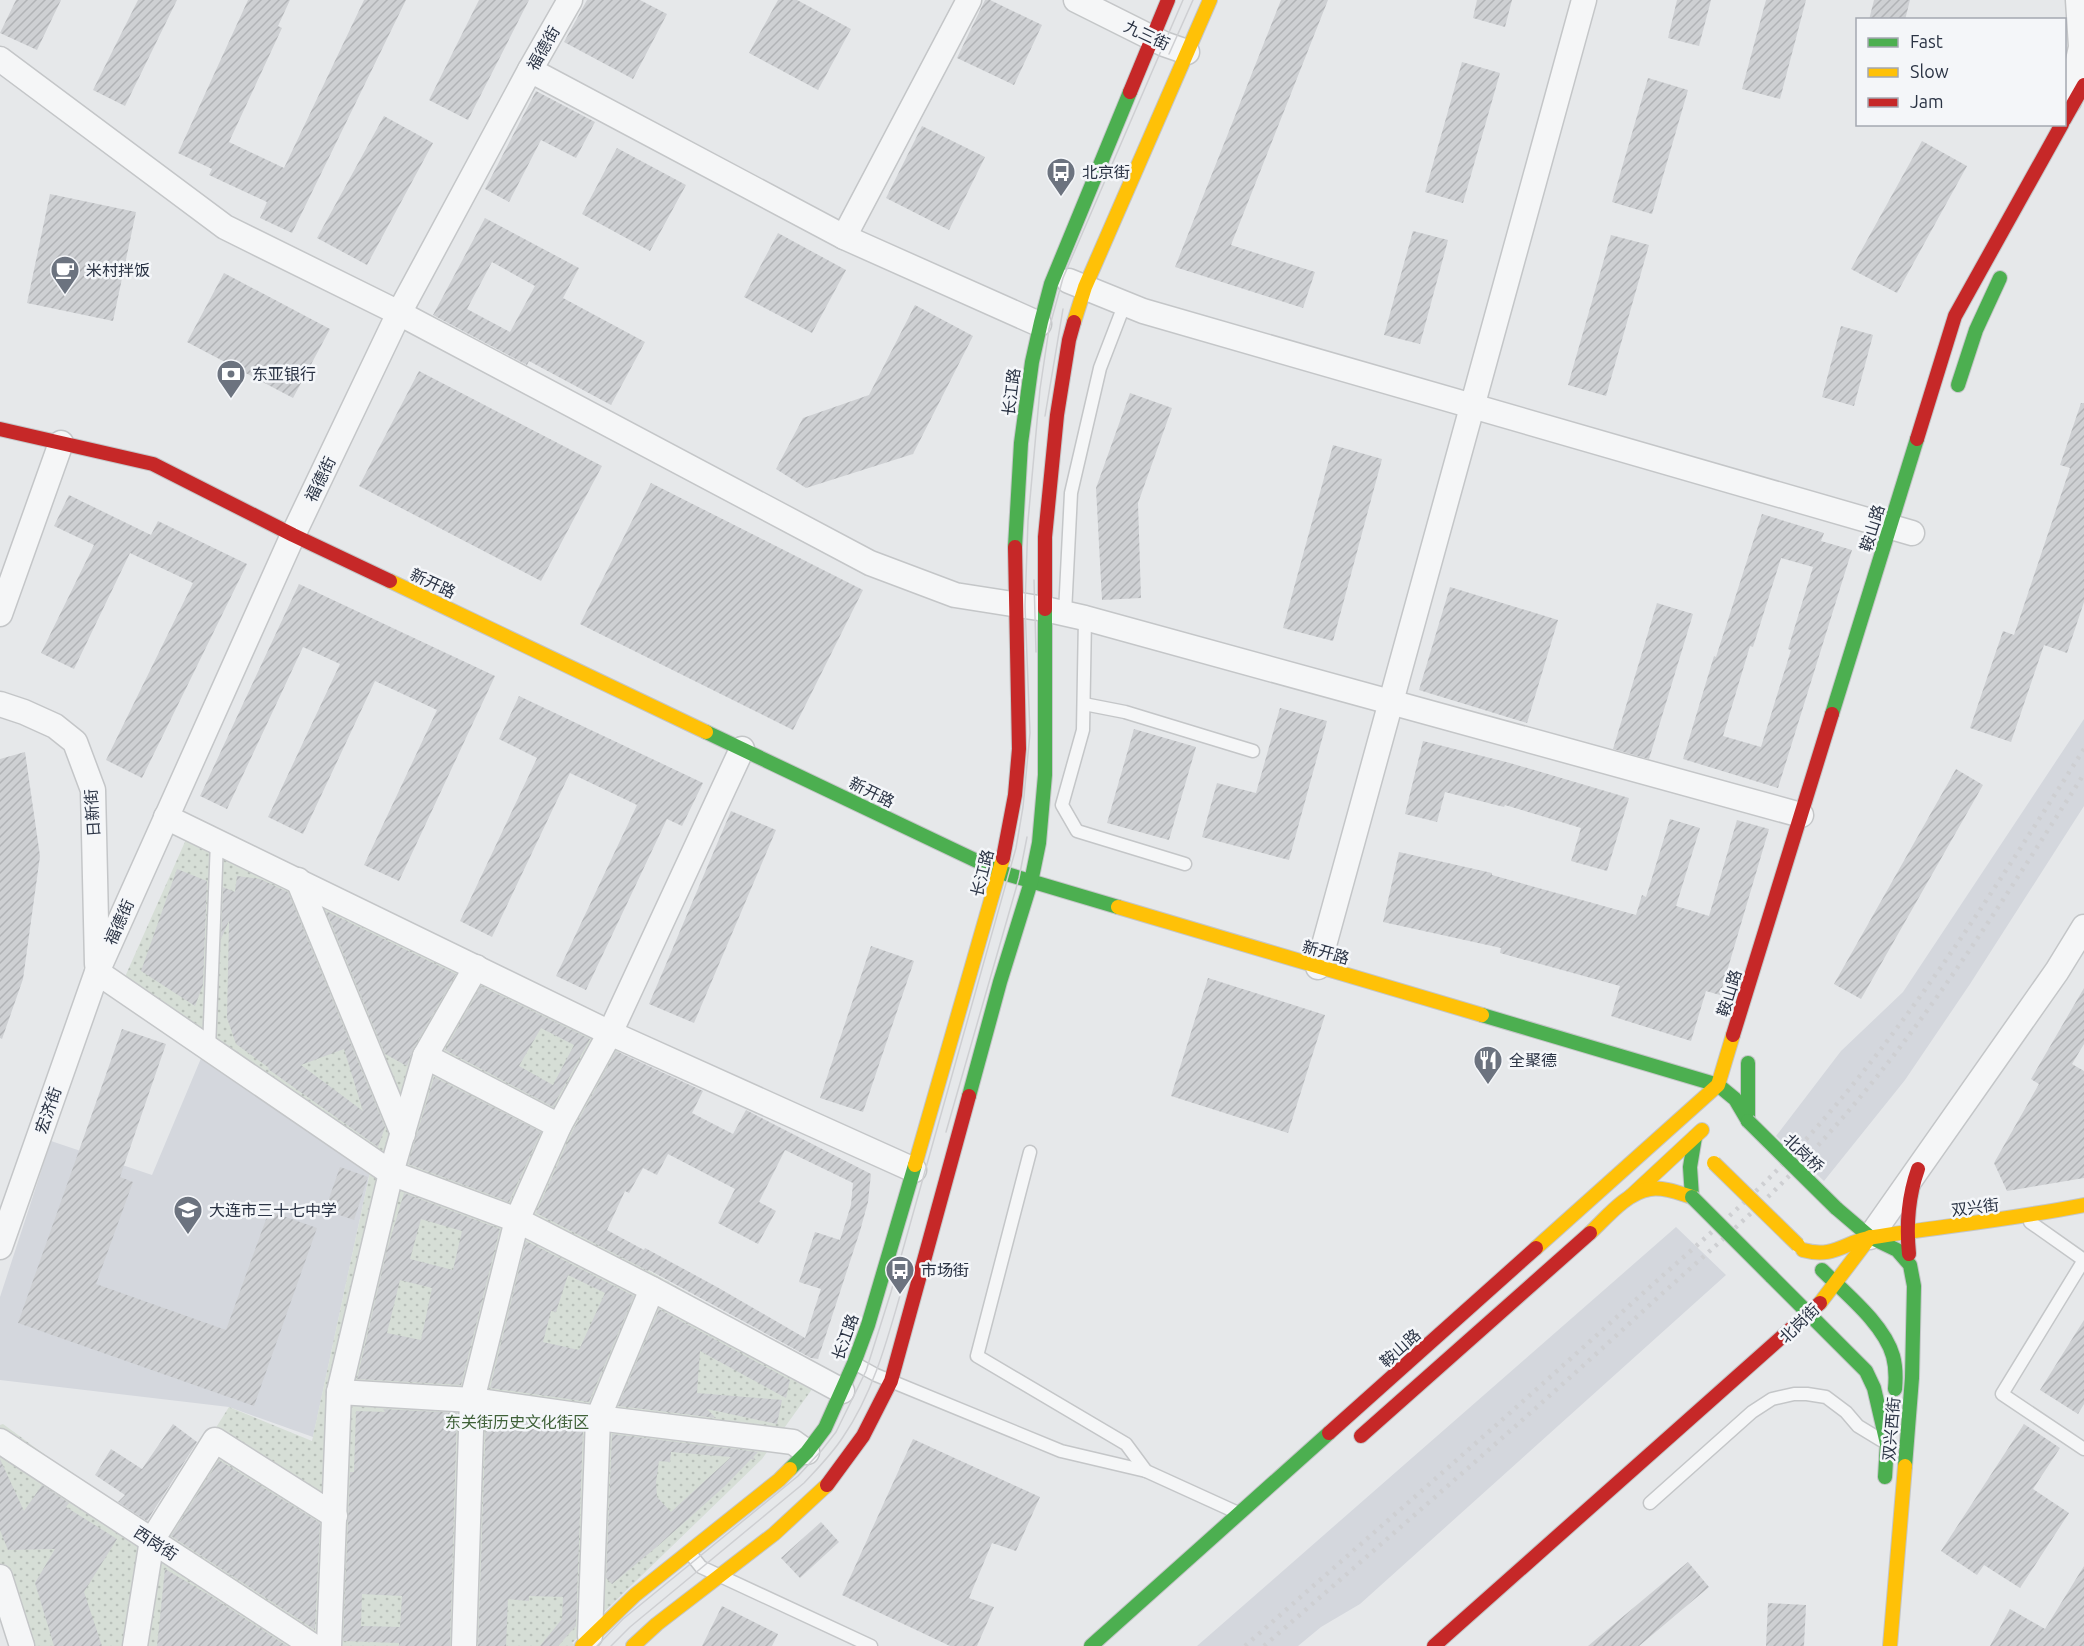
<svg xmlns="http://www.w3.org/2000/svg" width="2084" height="1646" viewBox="0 0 2084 1646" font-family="Ubuntu,'Noto Sans SC',sans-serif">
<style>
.built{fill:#d4d7dd}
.park{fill:url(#park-dots)}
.building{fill:url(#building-hatch);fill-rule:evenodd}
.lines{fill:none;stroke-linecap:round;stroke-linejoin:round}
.lane-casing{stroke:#c4c6c8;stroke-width:15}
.street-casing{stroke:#c4c6c8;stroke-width:27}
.fast-casing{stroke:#c4c6c8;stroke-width:16}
.slow-casing{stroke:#c4c6c8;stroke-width:16}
.jam-casing{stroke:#c4c6c8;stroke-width:16}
.lane{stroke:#f5f6f7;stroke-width:12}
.street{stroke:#f5f6f7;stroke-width:24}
.fast{stroke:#4caf50;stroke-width:14}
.slow{stroke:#ffc107;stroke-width:14}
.jam{stroke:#c62828;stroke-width:14}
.tram{stroke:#cecfd2;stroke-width:1.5}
.rail{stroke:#cecfd2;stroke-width:4.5;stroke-dasharray:3 6;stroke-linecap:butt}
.fast-bridge-casing{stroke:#c4c6c8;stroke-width:16;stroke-linecap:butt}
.slow-bridge-casing{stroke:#c4c6c8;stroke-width:16;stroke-linecap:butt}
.fast-bridge{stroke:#4caf50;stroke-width:14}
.slow-bridge{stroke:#ffc107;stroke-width:14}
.labels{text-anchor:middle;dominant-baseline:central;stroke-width:5;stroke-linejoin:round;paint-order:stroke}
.street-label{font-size:16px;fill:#2b3445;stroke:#f4f6f9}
.poi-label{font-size:16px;fill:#2b3445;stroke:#f4f6f9;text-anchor:start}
.park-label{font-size:16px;fill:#3f6138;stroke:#f4f6f9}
</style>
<defs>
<pattern id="park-dots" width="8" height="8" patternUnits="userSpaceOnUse" patternTransform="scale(1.5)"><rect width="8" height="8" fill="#d6ded6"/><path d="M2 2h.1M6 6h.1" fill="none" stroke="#b8bfb9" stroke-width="1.8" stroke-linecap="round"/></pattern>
<pattern id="building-hatch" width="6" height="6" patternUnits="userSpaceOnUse" patternTransform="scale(1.5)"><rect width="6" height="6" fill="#ced0d3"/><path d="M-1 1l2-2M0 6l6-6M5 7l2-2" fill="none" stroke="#b1b3b6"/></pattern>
</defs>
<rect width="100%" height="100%" fill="#e6e8ea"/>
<!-- built -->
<g class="built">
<polygon points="2084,719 2084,806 1970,984 1905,1080 1824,1181 1776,1136 1841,1051 1903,992"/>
<polygon points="202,1056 370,1172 313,1437 229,1407 0,1380 0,1297 51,1141 152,1175"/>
<polygon points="1676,1227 1726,1275 1360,1604 1321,1627 1298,1646 1197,1646"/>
</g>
<!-- park -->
<polygon class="park" points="196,817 631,1031 539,1208 825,1371 762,1459 572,1643 577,1646 13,1646 0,1605 0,1425 3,1424 150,1532 229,1407 312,1441 370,1172 116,997"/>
<!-- building -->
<g class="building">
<polygon points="16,0 61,0 37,50 0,33"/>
<polygon points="138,0 177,0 125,106 93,90"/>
<polygon points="248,0 290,0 278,26 282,28 229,142 284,168 364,0 406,0 292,233 260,218 267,202 209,175 212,169 178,153"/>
<polygon points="479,0 529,0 468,120 429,100"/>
<polygon points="587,0 640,0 667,14 633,79 564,42"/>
<polygon points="778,0 797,0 851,29 818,90 749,53"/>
<polygon points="985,0 990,0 1042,25 1014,85 957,58"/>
<polygon points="1281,0 1328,0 1231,245 1315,272 1303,308 1175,267"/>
<polygon points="1477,0 1512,0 1505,27 1473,18"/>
<polygon points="1677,0 1711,0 1699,46 1668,38"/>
<polygon points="1766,0 1806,0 1780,99 1742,89"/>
<polygon points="1874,0 1910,0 1905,20 1869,20"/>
<polygon points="1462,62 1500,73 1463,203 1425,192"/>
<polygon points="1648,78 1688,90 1652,214 1612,202"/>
<polygon points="536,91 595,122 576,158 541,140 509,202 485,189"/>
<polygon points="384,116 433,143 367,265 317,238"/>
<polygon points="922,126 985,157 949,230 886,198"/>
<polygon points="1922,141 1967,166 1897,293 1851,269"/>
<polygon points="617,148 686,185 650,251 582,214"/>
<polygon points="50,194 136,212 113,321 27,303"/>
<path d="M485 218 579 268 563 298 645 342 611 405 529 361 527 365 433 315ZM492 262 535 286 510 332 467 309Z"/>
<polygon points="1413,231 1448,240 1420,344 1384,335"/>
<polygon points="778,233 846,270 812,333 744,297"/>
<polygon points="1611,235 1649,245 1606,396 1568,385"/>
<polygon points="224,273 330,329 293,398 187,342"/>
<polygon points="915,305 973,336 913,454 806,488 776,469 803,418 869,395"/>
<polygon points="1841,326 1873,335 1854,406 1822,397"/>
<polygon points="419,371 602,466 541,581 359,486"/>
<polygon points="1130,393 1172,408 1138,503 1141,598 1102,600 1096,488"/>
<polygon points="2081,403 2084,403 2084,602 2067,653 2044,645 2011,742 1970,728 2003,631 2014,635 2070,468 2060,465"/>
<polygon points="1333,445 1382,459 1333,641 1283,628"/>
<polygon points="651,483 863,590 793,730 580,624"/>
<polygon points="69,495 151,535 158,521 247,564 142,778 106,760 193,583 130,553 74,669 41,653 94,545 54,526"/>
<path d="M1762 514 1824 533 1821 541 1852 550 1778 788 1683 759 1714 656 1716 657ZM1781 558 1813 567 1788 649 1791 650 1761 747 1723 736 1750 646 1753 647Z"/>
<polygon points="299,584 495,676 399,881 364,865 437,710 375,681 303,834 268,817 340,664 303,647 227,809 200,796"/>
<polygon points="1450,587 1558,620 1527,723 1419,690"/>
<polygon points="1657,603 1693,614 1649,759 1613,749"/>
<polygon points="519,696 703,783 682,826 667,819 586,990 556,976 637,805 570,773 492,937 460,921 537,758 499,739"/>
<polygon points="1280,708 1327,721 1289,860 1202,837 1217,783 1256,793"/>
<polygon points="1134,729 1196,747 1169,840 1107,823"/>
<polygon points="1423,741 1510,763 1629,798 1607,871 1571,861 1581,828 1505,805 1504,807 1445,792 1437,822 1405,814"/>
<polygon points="25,752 40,856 23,979 2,1039 0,1038 0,759"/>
<polygon points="1956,769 1983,785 1861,999 1834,984"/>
<polygon points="731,811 776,830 694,1023 649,1004"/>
<polygon points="1670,819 1700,828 1676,906 1709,916 1737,820 1769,829 1720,995 1706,991 1691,1041 1611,1016 1620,986 1500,953 1501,948 1383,922 1399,852 1492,873 1492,875 1636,915 1642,895 1646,897"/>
<polygon points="177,869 207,881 203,985 195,1006 141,971"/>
<path d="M237 876 260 879 288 892 385 1127 378 1147 268 1069 269 1068 236 1044 227 1018 229 921 221 939 223 887 235 892ZM344 1049 363 1111 301 1065Z"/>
<polygon points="326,911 456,974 413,1049 407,1066 385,1054"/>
<polygon points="871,946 914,961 863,1112 820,1098"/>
<polygon points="1208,978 1325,1015 1288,1133 1171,1096"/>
<path d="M481 986 590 1039 553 1107 445 1050ZM541 1028 574 1045 553 1085 519 1066Z"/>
<polygon points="2084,988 2084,1044 2072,1064 2084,1071 2084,1178 2007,1191 1994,1163 2039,1084 2031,1079"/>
<polygon points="122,1029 166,1044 120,1177 133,1182 96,1284 226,1330 269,1211 317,1228 254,1406 18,1323"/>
<path d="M616 1051 703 1091 692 1113 733 1134 746 1110 871 1174 868 1202 860 1231 818 1359 811 1358 649 1270 648 1271 536 1213 572 1132ZM785 1150 853 1183 851 1205 840 1240 815 1232 799 1282 821 1289 805 1338 717 1287 645 1248 644 1250 607 1230 625 1191 629 1193 643 1168 657 1175 668 1154 735 1189 718 1223 758 1244 776 1211 759 1202Z"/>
<polygon points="434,1077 541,1132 509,1202 408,1164"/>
<polygon points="340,1167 368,1177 354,1220 325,1210"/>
<path d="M404 1193 500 1229 461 1385 357 1379 387 1250ZM421 1219 462 1231 453 1270 410 1259ZM400 1280 432 1288 421 1340 387 1333Z"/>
<path d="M526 1241 634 1296 589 1402 490 1388ZM568 1275 605 1293 579 1350 543 1342 551 1311 556 1312Z"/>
<polygon points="659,1309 790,1380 786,1398 700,1351 697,1393 782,1400 777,1424 707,1409 716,1418 618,1406"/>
<polygon points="2084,1320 2084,1404 2078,1414 2040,1390"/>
<path d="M383 1409 457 1413 450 1646H399V1643L343 1641 350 1472H354L356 1411 385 1412ZM362 1594 402 1596 400 1627 361 1626Z"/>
<polygon points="486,1416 583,1430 576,1626 558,1646 540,1646 562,1619 563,1597 529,1596 529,1601 508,1599 506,1646 478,1646"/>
<polygon points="173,1424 197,1442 147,1521 118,1502 125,1495 95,1475 111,1449 142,1469"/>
<polygon points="2024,1424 2060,1448 2033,1489 2069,1513 2020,1588 1984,1565 1977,1575 1941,1551"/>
<path d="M612 1434 758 1452 753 1457 756 1460 751 1459 726 1485 659 1545 612 1584 606 1578ZM671 1452 731 1457 671 1512 657 1497 656 1482 659 1461 670 1462Z"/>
<polygon points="913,1439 1040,1497 1016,1551 992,1543 969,1598 994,1607 977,1646 950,1646 842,1595"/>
<polygon points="0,1459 24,1511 42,1485 69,1503 66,1507 117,1539 84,1592 102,1646 54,1646 35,1583 55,1549 8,1550 0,1530"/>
<polygon points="219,1460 320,1523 315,1630 171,1536"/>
<polygon points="821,1522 839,1542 800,1578 781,1558"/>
<polygon points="1688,1562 1709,1587 1639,1646 1588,1646"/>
<polygon points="2084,1566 2084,1646 1990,1646 2010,1609 2045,1629"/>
<polygon points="165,1569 209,1595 287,1646 157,1646"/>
<polygon points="1768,1603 1806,1605 1804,1646 1766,1646"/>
<polygon points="722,1606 778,1634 772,1646 702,1646"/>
</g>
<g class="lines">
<!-- lane casing -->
<g class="lane-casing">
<g id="lane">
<polyline points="1065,613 1071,493 1100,368 1125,303"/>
<polyline points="1085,618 1083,730 1062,805 1077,831 1185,864"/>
<polyline points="1084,704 1125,712 1253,751"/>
<polyline points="209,1049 217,841"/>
<polyline points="1030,1152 977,1356 1126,1444 1146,1471 1236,1512"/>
<polyline points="2030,1222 2084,1260"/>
<polyline points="2084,1260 2002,1394 2084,1449"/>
<polyline points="856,1364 876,1375 1061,1451 1146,1471"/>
<polyline points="1650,1503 1752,1412 1772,1399 1794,1394 1807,1394 1826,1397 1846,1412 1858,1426 1881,1440"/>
<polyline points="689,1552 701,1567 871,1646"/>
</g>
</g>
<!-- street casing -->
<g class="street-casing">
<g id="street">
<polyline points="1076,0 1164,44 1187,52"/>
<polyline points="0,59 225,227 399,313 870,563 955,595 1045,609 1085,618 1801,815"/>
<polyline points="530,70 844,237 1039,324"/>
<polyline points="2069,101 2081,47 2078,0"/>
<polyline points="844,237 969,0"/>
<polyline points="1069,281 1143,311 1912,533"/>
<polyline points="0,614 61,443"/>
<polyline points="0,704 24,712 55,726 75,742 93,790 97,964"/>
<polyline points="166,817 610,1033 914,1170"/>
<polyline points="298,880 403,1134"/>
<polyline points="1318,967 1584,0"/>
<polyline points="97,972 391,1173 517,1220 652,1289 842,1391"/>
<polyline points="425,1056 559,1126"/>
<polyline points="1870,1237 2057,971 2084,927"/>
<polyline points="0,1247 97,972 293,535 399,313 530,70 570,0"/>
<polyline points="339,1392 472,1400 598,1418 793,1442 807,1452"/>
<polyline points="0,1441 313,1646"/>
<polyline points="0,1577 22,1646"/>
<polyline points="590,1636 598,1418 652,1289"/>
<polyline points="135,1646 152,1540 215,1440 335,1516"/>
<polyline points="329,1646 339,1392 391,1173 425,1056 476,967"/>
<polyline points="464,1646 472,1400 517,1220 559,1126 610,1033 742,749"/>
</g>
</g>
<!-- fast casing -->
<g class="fast-casing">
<g id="fast">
<polyline points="1958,385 1976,330 2000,278"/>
<polyline points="1015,547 1021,443 1032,362 1041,322 1051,284 1130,92"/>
<polyline points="1832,714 1917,439"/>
<polyline points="706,732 1000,872 1118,907"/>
<polyline points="1482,1015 1718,1085 1735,1099 1748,1121"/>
<polyline points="1748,1063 1748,1121"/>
<polyline points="969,1096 1000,982 1031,882 1039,843 1045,775 1045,609"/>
<polyline points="1692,1197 1690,1167 1695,1137"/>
<polyline points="1836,1208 1870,1237 1897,1250 1910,1265 1914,1286 1912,1378 1905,1466"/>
<path d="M1822 1270C1845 1293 1884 1324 1893 1356 1896 1367 1896 1378 1895 1389"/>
<polyline points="1771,1276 1866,1371 1874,1388 1887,1444 1885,1477"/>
<polyline points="790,1469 807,1452 825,1428 854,1363 868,1325 915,1165"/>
<polyline points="1091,1646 1329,1433"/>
</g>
</g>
<!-- slow casing -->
<g class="slow-casing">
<g id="slow">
<polyline points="1074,322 1085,287 1210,0"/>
<polyline points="390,581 706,732"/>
<polyline points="1118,907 1482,1015"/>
<polyline points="915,1165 1003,858"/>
<polyline points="1631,1196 1702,1130"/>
<path d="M1590 1233C1606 1218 1627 1192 1650 1189 1664 1187 1679 1193 1692 1197"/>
<polyline points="1536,1248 1718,1085 1733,1035"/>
<path d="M1803 1250C1835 1259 1845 1241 1874 1237 1944 1226 2014 1219 2084 1205"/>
<polyline points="1820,1303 1870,1237"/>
<polyline points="582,1646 635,1595 779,1480 790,1469"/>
<polyline points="633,1646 657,1624 774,1534 827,1485"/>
<polyline points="1890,1646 1905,1466"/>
</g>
</g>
<!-- jam casing -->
<g class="jam-casing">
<g id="jam">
<polyline points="1130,92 1168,0"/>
<polyline points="2064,120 2084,85"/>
<polyline points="0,429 153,464 293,535 390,581"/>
<polyline points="1917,439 1955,316 2062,124"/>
<polyline points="1045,609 1045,537 1057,415 1069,340 1074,322"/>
<polyline points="1003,858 1015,795 1019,749 1015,547"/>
<polyline points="1733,1035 1832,714"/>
<path d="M1909 1254C1906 1224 1908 1197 1918 1169"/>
<polyline points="1329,1433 1536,1248"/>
<polyline points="1361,1436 1590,1233"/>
<polyline points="827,1485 863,1436 891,1381 969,1096"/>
<polyline points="1434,1646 1820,1303"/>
</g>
</g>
<!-- lane -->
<use href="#lane" class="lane"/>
<!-- street -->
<use href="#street" class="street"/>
<!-- fast -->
<use href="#fast" class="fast"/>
<!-- slow -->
<use href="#slow" class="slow"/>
<!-- jam -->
<use href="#jam" class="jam"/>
<!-- tram -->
<g class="tram">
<polyline points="1169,54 1193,0"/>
<polyline points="1045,416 1063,309"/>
<polyline points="1034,580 1036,652"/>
<polyline points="946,1132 1019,878 1027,837"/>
<polyline points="597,1646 623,1619 798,1476 822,1450 836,1432 866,1371 891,1292 1016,848 1023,807 1030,733 1025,606 1028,521 1040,389 1049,329 1063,278 1183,0"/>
<path d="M611 1646 630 1627 804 1483C818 1468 832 1454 843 1437 874 1392 888 1337 903 1285"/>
</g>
<!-- rail -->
<g class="rail">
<path d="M1245 1646C1374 1532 1504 1420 1631 1304 1687 1253 1747 1204 1799 1147 1909 1027 1996 886 2084 749"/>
<path d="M1264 1646C1395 1532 1526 1419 1654 1301 1706 1254 1760 1208 1808 1156 1916 1042 1999 906 2084 774"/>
</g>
<!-- fast-bridge casing -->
<g class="fast-bridge-casing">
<g id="fast-bridge">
<polyline points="1748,1121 1836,1208"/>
<polyline points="1692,1197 1771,1276"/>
</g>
</g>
<!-- slow-bridge casing -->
<g class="slow-bridge-casing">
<polyline id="slow-bridge" points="1714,1163 1798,1245"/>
</g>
<!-- fast-bridge -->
<use href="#fast-bridge" class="fast-bridge"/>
<!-- slow-bridge -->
<use href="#slow-bridge" class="slow-bridge"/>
</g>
<!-- icons -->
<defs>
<g id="bus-pin" transform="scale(1.5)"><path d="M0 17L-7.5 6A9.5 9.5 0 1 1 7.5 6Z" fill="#6c737f" stroke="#f4f6f9"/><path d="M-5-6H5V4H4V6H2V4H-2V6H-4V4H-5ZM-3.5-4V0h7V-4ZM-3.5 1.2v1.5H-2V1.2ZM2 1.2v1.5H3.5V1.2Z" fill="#fff"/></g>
<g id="cafe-pin" transform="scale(1.5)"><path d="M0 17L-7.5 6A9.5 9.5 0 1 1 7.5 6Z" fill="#6c737f" stroke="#f4f6f9"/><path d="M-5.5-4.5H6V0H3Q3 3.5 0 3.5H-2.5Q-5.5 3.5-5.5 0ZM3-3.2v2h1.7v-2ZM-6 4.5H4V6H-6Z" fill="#fff"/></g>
<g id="bank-pin" transform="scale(1.5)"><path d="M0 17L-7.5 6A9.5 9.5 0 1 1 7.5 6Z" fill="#6c737f" stroke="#f4f6f9"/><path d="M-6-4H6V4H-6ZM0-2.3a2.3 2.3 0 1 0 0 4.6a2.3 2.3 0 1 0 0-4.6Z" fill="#fff"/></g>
<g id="restaurant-pin" transform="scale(1.5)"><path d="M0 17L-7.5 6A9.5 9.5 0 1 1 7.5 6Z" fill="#6c737f" stroke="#f4f6f9"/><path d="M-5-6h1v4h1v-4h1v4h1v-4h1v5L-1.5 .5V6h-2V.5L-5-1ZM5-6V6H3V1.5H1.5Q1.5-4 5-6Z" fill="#fff"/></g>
<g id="school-pin" transform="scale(1.5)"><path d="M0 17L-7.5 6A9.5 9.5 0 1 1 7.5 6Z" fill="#6c737f" stroke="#f4f6f9"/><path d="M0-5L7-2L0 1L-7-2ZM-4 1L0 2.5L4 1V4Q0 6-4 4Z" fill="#fff"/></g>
</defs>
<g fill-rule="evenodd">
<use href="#bus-pin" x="1061" y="172"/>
<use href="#cafe-pin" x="65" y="270"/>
<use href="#bank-pin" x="231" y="374"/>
<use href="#restaurant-pin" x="1488" y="1060"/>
<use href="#school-pin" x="188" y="1210"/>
<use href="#bus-pin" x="900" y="1270"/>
</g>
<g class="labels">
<!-- street labels -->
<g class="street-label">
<text transform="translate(1147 35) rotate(25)">九三街</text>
<text transform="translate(543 48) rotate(-60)">福德街</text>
<text transform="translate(1011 392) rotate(-83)">长江路</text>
<text transform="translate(320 479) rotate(-64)">福德街</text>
<text transform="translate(1872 528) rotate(-73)">鞍山路</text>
<text transform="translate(433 583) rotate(25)">新开路</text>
<text transform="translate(872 792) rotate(26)">新开路</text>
<text transform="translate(92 813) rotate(-94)">日新街</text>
<text transform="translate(982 873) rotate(-76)">长江路</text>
<text transform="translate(119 922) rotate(-66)">福德街</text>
<text transform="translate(1326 952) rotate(16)">新开路</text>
<text transform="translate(1729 993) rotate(-73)">鞍山路</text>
<text transform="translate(48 1110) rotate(-71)">宏济街</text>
<text transform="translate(1804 1153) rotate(44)">北岗桥</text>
<text transform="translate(1975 1207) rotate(-7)">双兴街</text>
<text transform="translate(1799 1323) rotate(-44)">北岗街</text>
<text transform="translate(845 1337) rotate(-70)">长江路</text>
<text transform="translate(1400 1348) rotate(-42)">鞍山路</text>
<text transform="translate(1891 1429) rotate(-85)">双兴西街</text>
<text transform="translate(156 1543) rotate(33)">西岗街</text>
</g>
<!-- poi labels -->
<g class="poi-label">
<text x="1082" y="172">北京街</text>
<text x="86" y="270">米村拌饭</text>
<text x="252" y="374">东亚银行</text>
<text x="1509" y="1060">全聚德</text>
<text x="209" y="1210">大连市三十七中学</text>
<text x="921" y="1270">市场街</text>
</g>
<!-- park labels -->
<g class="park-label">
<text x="517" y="1422">东关街历史文化街区</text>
</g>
</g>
<!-- legend -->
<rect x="1856" y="18" width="210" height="108" fill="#f4f6f9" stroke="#a4a8b1" stroke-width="1.5"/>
<rect x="1868" y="38" width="30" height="9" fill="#4caf50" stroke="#a4a8b1" stroke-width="1.5"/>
<text x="1910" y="48" font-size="18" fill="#2b3445">Fast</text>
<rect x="1868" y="68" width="30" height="9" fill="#ffc107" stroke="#a4a8b1" stroke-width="1.5"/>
<text x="1910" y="78" font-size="18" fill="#2b3445">Slow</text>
<rect x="1868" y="98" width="30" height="9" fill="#c62828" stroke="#a4a8b1" stroke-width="1.5"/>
<text x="1910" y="108" font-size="18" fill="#2b3445">Jam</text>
</svg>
